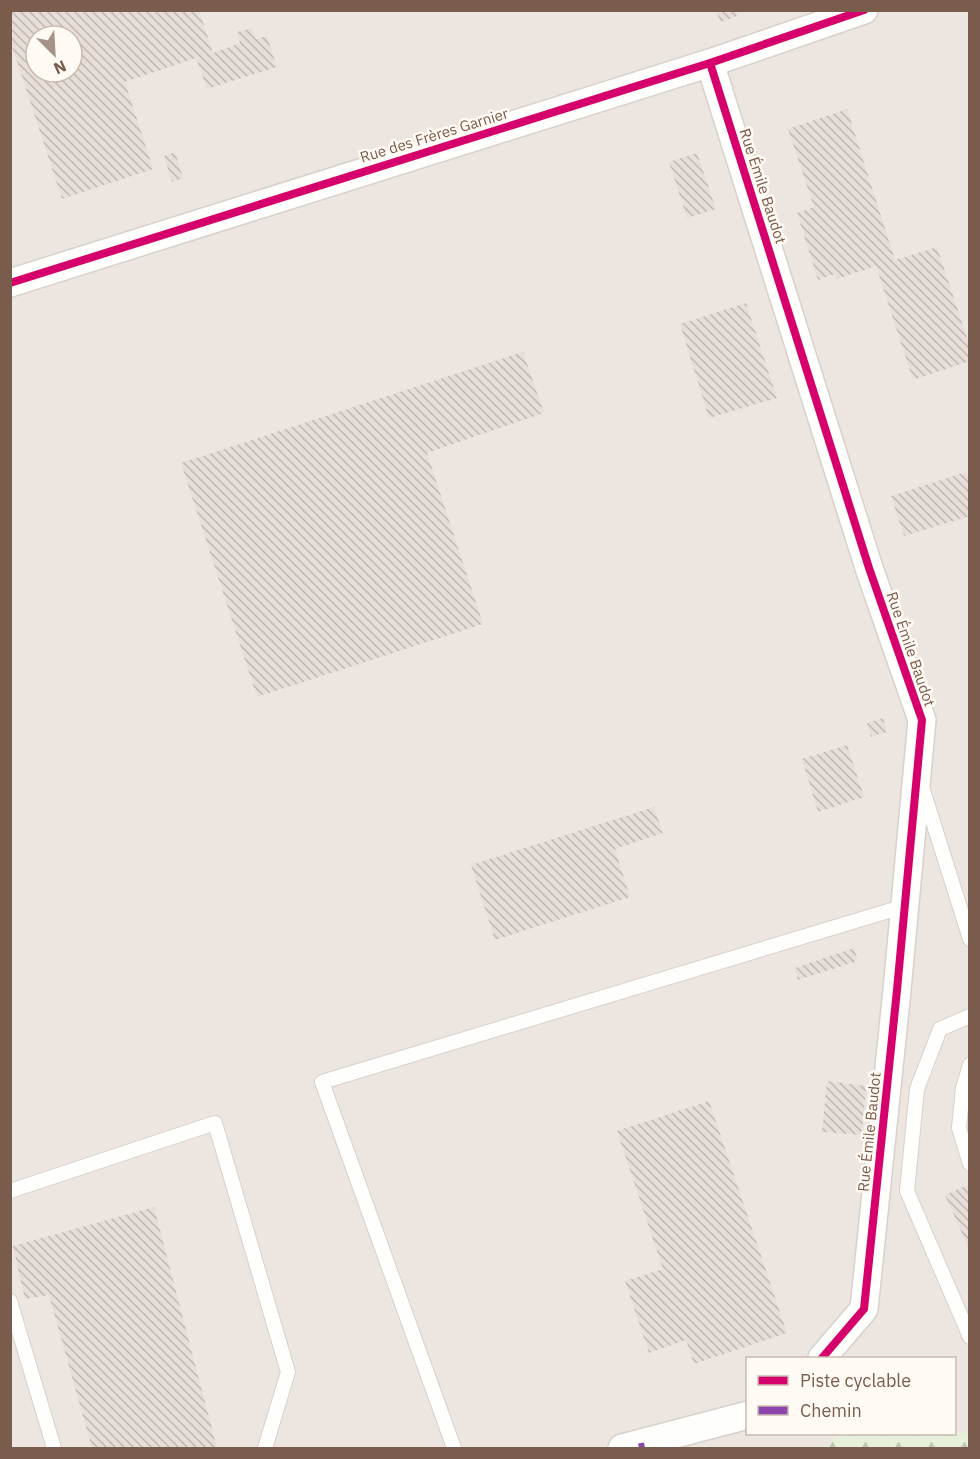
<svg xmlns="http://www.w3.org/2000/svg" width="980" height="1459" viewBox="0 0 980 1459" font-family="'IBM Plex Sans',sans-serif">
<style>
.industrial{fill:#ede5e0;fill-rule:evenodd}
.forest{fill:url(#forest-firs)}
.building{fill:url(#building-back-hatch);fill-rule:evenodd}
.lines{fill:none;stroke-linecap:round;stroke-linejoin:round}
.service-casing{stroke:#d7d1cb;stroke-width:16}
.minor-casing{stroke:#d7d1cb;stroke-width:30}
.service{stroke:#fefefd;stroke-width:14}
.minor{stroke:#fefefd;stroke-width:27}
.quiet{stroke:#8e44ad;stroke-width:6;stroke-dasharray:12 6;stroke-linecap:butt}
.cycleway-casing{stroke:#fffaf3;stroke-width:11}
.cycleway{stroke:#d6006c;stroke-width:8}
.labels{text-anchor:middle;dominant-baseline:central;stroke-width:5;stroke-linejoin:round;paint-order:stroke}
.street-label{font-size:15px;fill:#7a5c4d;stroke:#fffaf3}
</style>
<defs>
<pattern id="forest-firs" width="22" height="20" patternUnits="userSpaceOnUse" patternTransform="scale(1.5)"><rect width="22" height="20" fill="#e7f0db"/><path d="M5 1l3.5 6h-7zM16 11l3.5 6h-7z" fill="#c0c6b4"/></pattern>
<pattern id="building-back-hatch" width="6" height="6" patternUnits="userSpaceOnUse" patternTransform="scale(1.5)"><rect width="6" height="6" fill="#e6ded7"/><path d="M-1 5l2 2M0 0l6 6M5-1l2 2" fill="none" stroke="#bfb7b1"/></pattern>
</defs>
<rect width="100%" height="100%" fill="#f9f5f0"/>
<!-- industrial -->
<path class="industrial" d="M10 11H969V1434L955 1432 954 1358H748V1434H838L826 1448H11ZM36 36H72V72H36Z"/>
<!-- forest -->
<polygon class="forest" points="955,1432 969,1434 969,1448 826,1448 838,1434"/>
<!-- building -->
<g class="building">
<path d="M10 10H199L213 53 240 43 237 32 252 28 256 39 267 36 277 67 207 89 196 58 125 82 153 169 62 199 10 40ZM36 36H72V72H36Z"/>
<polygon points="724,10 735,10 737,16 721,22 717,13"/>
<polygon points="847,109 895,260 937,247 970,347 970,361 913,380 876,266 837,279 835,274 818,280 797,213 814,207 788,129"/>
<polygon points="175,152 183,178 172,182 164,156"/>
<polygon points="697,153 716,209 687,218 669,162"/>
<polygon points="746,303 777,398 709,418 680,324"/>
<polygon points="523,352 544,413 427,453 483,624 257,697 181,463"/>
<polygon points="966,472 970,482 970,516 904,536 891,496"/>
<polygon points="883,718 887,732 871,737 867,723"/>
<polygon points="847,745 864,797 818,812 802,759"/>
<polygon points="654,807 663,833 615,849 630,897 495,940 471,865"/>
<polygon points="854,948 858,961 798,980 795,968"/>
<polygon points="827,1081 866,1086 862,1135 822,1132"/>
<polygon points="709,1101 787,1333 694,1364 686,1340 649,1353 625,1281 663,1269 617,1131"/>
<polygon points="970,1184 970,1251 945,1195"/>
<polygon points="154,1207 217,1448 92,1448 49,1295 25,1299 13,1246"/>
</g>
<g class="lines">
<!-- service casing -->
<g class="service-casing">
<g id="service">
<polyline points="922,787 970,939"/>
<polyline points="970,1016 940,1029 917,1089 907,1191 970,1337"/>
<polyline points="970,1065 963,1088 959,1128 970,1164"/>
<polyline points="10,1191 215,1123 288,1372 265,1448"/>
<polyline points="10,1301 54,1448"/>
<polyline points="454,1448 322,1082 905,906"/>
</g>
</g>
<!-- minor casing -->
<g class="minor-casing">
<g id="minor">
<polyline points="710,63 869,568 922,720 897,990 864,1309 822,1358"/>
<polyline points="10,283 710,63 864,10"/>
<polyline points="622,1448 748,1415"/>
</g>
</g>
<!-- service -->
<use href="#service" class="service"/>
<!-- minor -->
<use href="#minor" class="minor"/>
<!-- quiet -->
<polyline class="quiet" points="641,1443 642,1448"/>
<!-- cycleway casing -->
<g class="cycleway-casing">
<g id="cycleway">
<polyline points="710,63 869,568 922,720 897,990 864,1309 822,1358"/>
<polyline points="10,283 710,63 864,10"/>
</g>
</g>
<!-- cycleway -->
<use href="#cycleway" class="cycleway"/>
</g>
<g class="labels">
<!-- street labels -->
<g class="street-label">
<text transform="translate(434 135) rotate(-17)">Rue des Frères Garnier</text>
<text transform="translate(763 186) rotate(72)">Rue Émile Baudot</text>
<text transform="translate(911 649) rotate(71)">Rue Émile Baudot</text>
<text transform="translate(869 1132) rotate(-84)">Rue Émile Baudot</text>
</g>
</g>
<!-- border -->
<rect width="980" height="1459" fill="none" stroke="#7a5c4d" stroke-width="24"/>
<!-- legend -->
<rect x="746" y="1357" width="210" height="78" fill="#fffaf3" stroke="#cabbb1" stroke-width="1.5"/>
<rect x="758" y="1376" width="30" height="9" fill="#d6006c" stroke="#cabbb1" stroke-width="1.5"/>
<text x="800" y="1387" font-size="18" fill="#7a5c4d">Piste cyclable</text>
<rect x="758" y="1406" width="30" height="9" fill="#8e44ad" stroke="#cabbb1" stroke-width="1.5"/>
<text x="800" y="1417" font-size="18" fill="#7a5c4d">Chemin</text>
<!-- north arrow -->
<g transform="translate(54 54) rotate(156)"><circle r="28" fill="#fffaf3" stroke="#cabbb1" stroke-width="1.5"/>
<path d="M0-4.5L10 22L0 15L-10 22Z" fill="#a69286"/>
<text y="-9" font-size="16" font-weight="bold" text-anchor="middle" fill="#7a5c4d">N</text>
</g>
</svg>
